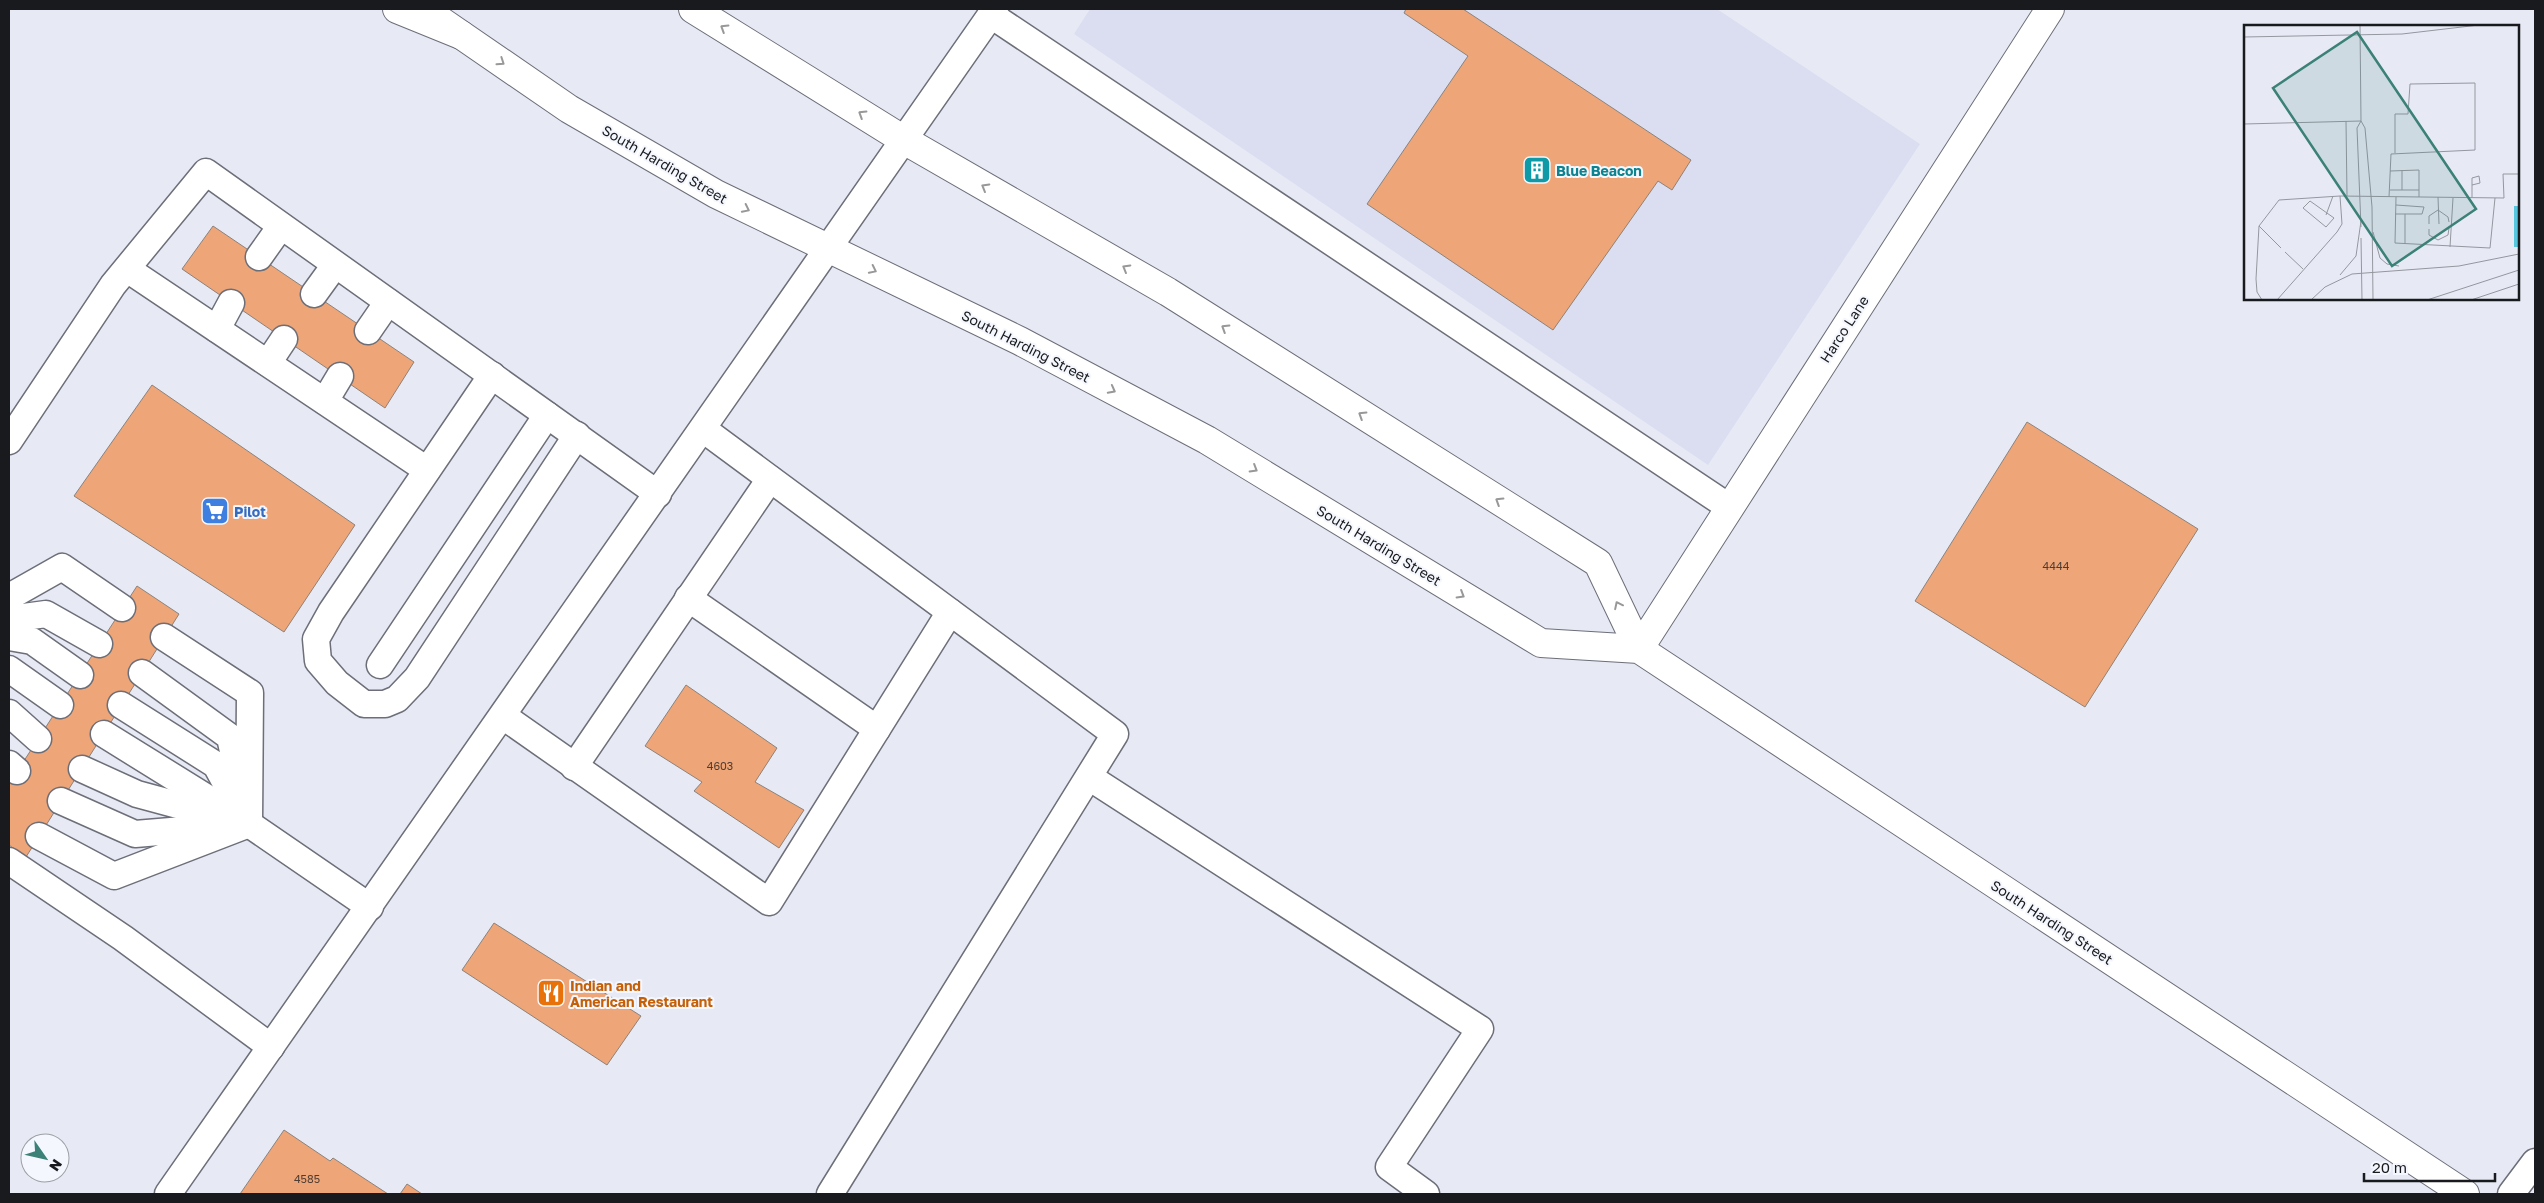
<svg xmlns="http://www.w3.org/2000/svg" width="2544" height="1203" viewBox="0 0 2544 1203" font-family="'Golos Text',sans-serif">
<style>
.built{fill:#dadef0}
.building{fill:#eea577;stroke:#8c827c}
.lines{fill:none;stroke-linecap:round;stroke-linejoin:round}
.service-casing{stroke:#6c6e78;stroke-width:29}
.minor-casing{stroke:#6c6e78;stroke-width:30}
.primary-casing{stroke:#6c6e78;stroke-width:30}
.motorway-casing{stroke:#6c6e78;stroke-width:30}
.service{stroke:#fff;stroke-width:26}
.minor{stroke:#fff;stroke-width:28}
.primary{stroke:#fff;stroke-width:28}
.motorway{stroke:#fff;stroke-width:28}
.oneway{stroke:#989899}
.labels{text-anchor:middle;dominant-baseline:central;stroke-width:4;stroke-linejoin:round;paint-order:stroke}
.number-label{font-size:11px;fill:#4e3d34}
.street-label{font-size:14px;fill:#191a1d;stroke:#f5f7fe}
.culture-label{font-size:14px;font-weight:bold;fill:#0d838f;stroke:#f5f7fe;text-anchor:start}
.shop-label{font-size:14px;font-weight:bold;fill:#366cbe;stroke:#f5f7fe;text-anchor:start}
.food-label{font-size:14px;font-weight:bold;fill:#c56008;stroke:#f5f7fe;text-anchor:start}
.inset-road{fill:none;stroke:#95979f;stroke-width:1}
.view{fill:#3b8177;fill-opacity:0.15;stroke:#3b8177;stroke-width:2.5}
.inset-edge{fill:none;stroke:#191a1d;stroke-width:2.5}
</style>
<rect width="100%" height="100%" fill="#e7eaf5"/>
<!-- built -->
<polygon class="built" points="1090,9 1717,9 1920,144 1708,465 1074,34"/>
<!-- building -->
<g class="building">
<polygon points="1406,9 1463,9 1691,160 1672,190 1658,181 1553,330 1367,204 1468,56 1404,13"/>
<polygon points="213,226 414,362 385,408 182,269"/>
<polygon points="152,385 355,525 284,632 74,496"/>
<polygon points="2027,422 2198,529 2085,707 1915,601"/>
<polygon points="137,586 179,614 26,857 9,845 9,784"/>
<polygon points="686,685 777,748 755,782 804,810 779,848 694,791 702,782 645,746"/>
<polygon points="494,923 641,1016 607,1065 462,970"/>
<polygon points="284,1130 330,1161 333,1158 388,1194 240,1194"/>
<polygon points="407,1184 422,1194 400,1194"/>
</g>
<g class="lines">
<!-- service casing -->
<g class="service-casing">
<g id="service">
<polyline points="991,15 1729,507"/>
<polyline points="259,257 281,226"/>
<polyline points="127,269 427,470"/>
<polyline points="314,294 335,265"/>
<polyline points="217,329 231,303"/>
<polyline points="368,331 388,302"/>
<polyline points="268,363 284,339"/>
<polyline points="492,375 331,612 316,639 318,661 337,683 364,704 385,704 397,699 417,678 577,435"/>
<polyline points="325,401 340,376"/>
<polyline points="703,429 1115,734 830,1194"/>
<polyline points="9,441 113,285 206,172 658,494"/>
<polyline points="9,597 62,567 122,608"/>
<polyline points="688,598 877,729"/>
<polyline points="9,619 46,614 99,644"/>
<polyline points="9,637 32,641 80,675"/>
<polyline points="164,637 250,693 249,824"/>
<polyline points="380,665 547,415"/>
<polyline points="9,669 60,705"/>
<polyline points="142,673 230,737 239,780"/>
<polyline points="121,705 216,765 235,800"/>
<polyline points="9,713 38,739"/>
<polyline points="503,716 769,902 950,612"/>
<polyline points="104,734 249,824 370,907"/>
<polyline points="9,764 17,771"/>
<polyline points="574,767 770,479"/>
<polyline points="82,769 137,794 222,817"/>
<polyline points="1089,777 1480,1029 1389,1167 1426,1194"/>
<polyline points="61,801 135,834 219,827"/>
<polyline points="39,836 114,876 249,824"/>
<polyline points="9,861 123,938 271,1047"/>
<polyline points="168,1194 995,9"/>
<polyline points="2511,1194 2535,1162"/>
</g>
</g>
<!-- minor casing -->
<g class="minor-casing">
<polyline id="minor" points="1639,649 2050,9"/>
</g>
<!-- primary casing -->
<g class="primary-casing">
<g id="primary">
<polyline points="693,9 904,140 1168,292 1598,563 1639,649"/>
<polyline points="441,21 569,109 716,194 1020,341 1207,440 1541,643 1639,649 2465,1194"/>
</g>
</g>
<!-- motorway casing -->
<g class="motorway-casing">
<polyline id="motorway" points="397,9 461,35"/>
</g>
<!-- service -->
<use href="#service" class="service"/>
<!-- minor -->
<use href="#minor" class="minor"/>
<!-- primary -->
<use href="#primary" class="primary"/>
<!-- motorway -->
<use href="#motorway" class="motorway"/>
</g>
<!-- one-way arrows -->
<defs><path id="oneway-chevron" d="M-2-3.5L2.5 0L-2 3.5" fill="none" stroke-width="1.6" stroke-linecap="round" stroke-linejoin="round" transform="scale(1.25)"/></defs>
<g class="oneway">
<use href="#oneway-chevron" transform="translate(724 28) rotate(-148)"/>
<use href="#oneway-chevron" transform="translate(501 62) rotate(34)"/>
<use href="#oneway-chevron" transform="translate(862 114) rotate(-148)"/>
<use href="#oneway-chevron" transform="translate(985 187) rotate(-150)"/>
<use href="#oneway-chevron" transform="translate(746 209) rotate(26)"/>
<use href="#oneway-chevron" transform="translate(1126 268) rotate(-150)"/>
<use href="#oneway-chevron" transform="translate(873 270) rotate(26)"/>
<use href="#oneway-chevron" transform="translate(1225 328) rotate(-148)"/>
<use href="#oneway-chevron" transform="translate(1112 390) rotate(28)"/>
<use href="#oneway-chevron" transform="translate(1362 415) rotate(-148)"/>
<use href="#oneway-chevron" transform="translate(1254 469) rotate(31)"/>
<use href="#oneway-chevron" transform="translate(1499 501) rotate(-148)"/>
<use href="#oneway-chevron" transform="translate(1461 595) rotate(31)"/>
<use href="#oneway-chevron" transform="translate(1618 605) rotate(-116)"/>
</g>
<!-- icons -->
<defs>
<g id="building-square" transform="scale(1.4375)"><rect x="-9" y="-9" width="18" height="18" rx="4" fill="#0f9aa8" stroke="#f5f7fe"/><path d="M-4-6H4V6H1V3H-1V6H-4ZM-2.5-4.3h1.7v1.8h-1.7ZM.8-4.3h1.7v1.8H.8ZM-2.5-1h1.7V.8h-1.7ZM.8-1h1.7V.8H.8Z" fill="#fff"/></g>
<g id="supermarket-square" transform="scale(1.4375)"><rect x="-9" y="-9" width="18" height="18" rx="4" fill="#3f7fe0" stroke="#f5f7fe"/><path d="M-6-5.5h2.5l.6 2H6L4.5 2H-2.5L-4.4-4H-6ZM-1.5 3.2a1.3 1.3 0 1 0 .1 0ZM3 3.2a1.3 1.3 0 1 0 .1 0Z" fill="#fff"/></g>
<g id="restaurant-square" transform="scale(1.4375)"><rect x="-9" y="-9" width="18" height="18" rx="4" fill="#e8710a" stroke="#f5f7fe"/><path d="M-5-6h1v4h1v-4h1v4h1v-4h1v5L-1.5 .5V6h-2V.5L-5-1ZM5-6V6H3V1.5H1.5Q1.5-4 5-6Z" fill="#fff"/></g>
</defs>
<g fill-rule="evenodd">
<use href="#building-square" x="1537" y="170"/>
<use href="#supermarket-square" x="215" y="511"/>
<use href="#restaurant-square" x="551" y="993"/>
</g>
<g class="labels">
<!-- number labels -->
<g class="number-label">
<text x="2056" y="565">4444</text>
<text x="720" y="765">4603</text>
<text x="307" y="1178">4585</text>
</g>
<!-- street labels -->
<g class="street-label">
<text transform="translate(665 164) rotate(30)">South Harding Street</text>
<text transform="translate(1844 329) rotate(-57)">Harco Lane</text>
<text transform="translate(1026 346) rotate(27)">South Harding Street</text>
<text transform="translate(1379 545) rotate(31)">South Harding Street</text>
<text transform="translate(2052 922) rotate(33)">South Harding Street</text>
</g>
<!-- culture labels -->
<g class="culture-label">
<text x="1556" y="170">Blue Beacon</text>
</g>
<!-- shop labels -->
<g class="shop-label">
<text x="234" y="511">Pilot</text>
</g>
<!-- food labels -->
<g class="food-label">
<text x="570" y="985">Indian and<tspan x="570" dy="16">American Restaurant</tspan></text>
</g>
</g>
<!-- overview -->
<g transform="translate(2244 25)">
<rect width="275" height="275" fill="#e7eaf5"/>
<path d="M270 181H275V222H270Z" fill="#56c7de"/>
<path class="inset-road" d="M116 0 117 96 121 103 128 182 129 275M0 12 158 9 235 0M102 96 103 171M117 96 113 103 117 202M0 99 117 96M146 146 175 145V172M146 165H175M158 165V145M145 172 147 129 231 125V58L166 59 164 89H151V128M152 172 151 218 246 223 251 173M194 172 195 199M228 173V153L235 151 236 158 228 160M66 176 90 193 82 202 59 183ZM194 185 204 192 205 197M151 189H178L180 182 152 180M161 189V219M82 190 89 171M185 199V191L194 185M15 201 37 223M185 204V210L194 215M129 207 136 233 143 239 155 241M117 213 118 275M194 215 204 210 205 203M206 222 209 173M41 227 59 244M96 250 112 231 117 196M18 275 13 267 12 254 15 201 35 175 96 171 260 173 259 149H275M33 275 93 207 98 199 96 171M67 275 81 262 108 249 215 241 275 229M183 275 275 245M227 275 275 259"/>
<path class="view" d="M113 7 232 184 148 241 29 63Z"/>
<rect width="275" height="275" class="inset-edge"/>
</g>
<!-- border -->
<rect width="2544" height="1203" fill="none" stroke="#191a1d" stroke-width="20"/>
<!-- north arrow -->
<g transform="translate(45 1158) rotate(124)"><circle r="24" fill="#f5f7fe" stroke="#9d9fa4"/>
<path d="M0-4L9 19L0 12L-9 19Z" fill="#3b8177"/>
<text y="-8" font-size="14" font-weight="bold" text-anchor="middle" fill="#191a1d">N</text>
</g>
<!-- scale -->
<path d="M2364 1173v8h131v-8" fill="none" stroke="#191a1d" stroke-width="2.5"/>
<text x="2372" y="1173" font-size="15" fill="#191a1d" stroke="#f5f7fe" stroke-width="4" paint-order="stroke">20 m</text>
</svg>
